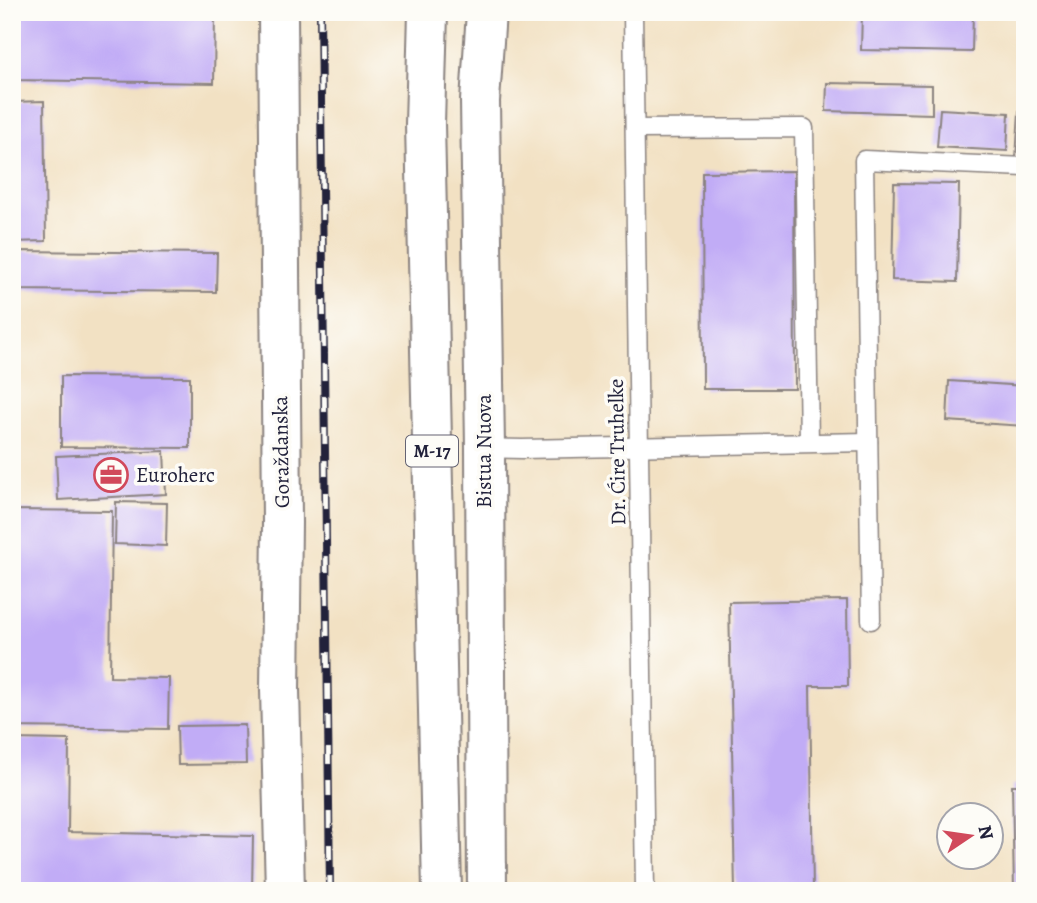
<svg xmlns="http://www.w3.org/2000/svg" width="1037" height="903" viewBox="0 0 1037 903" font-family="Alegreya,serif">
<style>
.building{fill:#c1acf6}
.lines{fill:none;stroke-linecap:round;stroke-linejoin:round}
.lane-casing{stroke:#8a827f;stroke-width:21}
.secondary-casing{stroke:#8a827f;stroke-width:42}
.highway-casing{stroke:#8a827f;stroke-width:42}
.lane{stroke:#fff;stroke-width:18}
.secondary{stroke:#fff;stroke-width:38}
.highway{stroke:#fff;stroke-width:38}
.rail-casing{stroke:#22223b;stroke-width:8}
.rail{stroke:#fdfcf7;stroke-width:5;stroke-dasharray:16;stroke-linecap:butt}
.labels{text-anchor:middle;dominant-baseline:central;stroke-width:7;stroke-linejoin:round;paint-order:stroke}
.shield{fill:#fdfcf7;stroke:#646373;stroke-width:2}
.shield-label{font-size:19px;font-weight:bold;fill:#22223b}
.street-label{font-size:21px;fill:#22223b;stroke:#fdfcf7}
.poi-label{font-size:21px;fill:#22223b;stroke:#fdfcf7;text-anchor:start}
</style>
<rect width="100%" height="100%" fill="#fdfcf7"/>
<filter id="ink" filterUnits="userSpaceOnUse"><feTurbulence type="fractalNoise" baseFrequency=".0143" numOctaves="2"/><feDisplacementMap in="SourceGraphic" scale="14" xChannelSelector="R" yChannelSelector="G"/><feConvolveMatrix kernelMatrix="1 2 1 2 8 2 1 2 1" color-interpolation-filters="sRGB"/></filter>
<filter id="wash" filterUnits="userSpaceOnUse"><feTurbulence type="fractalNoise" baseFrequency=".00686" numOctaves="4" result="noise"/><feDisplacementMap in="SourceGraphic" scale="28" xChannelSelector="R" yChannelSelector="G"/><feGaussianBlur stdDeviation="1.57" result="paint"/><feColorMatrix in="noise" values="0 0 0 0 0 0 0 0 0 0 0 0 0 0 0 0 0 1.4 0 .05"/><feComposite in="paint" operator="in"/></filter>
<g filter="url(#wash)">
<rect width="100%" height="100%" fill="#f2e1c3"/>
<g id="blocks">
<!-- building -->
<g class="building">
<polygon points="12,12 215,12 214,83 12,80"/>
<polygon points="862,12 973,12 972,52 861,50"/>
<polygon points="827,83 932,85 932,114 826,111"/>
<polygon points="44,101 46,241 12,242 12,102"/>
<polygon points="940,109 1009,113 1007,151 937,147"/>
<polygon points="1019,112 1025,113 1025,158 1016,158"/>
<polygon points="794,171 795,389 703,389 702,172"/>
<polygon points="894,183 959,184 957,282 892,280"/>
<polygon points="12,251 217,253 216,292 12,290"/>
<polygon points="61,376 190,377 190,448 61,447"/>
<polygon points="949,381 1025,386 1025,426 947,421"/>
<polygon points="164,451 166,494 58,500 56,456"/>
<polygon points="116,502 167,503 166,546 115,544"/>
<polygon points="12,510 112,511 110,677 169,678 168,729 12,727"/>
<polygon points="847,600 848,686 810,686 813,891 735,891 729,602"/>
<polygon points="245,725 246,764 178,765 177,726"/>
<polygon points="12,739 69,740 68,832 253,836 252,891 12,891"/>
<polygon points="1012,785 1025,785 1025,891 1014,891"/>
</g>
</g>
</g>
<g filter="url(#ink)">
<use href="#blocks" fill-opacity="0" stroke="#8a827f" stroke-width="2"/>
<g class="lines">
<!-- lane casing -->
<g class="lane-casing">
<g id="lane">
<polyline points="633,12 645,891"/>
<polyline points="635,129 804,128 809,442"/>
<polyline points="485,448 522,449 868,442"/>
<polyline points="871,620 864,160 1025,167"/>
</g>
</g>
<!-- secondary casing -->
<g class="secondary-casing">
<g id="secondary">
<polyline points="278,12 282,523 280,690 285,891"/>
<polyline points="486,12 480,101 485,448 487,891"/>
</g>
</g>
<!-- highway casing -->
<g class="highway-casing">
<polyline id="highway" points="428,12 425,124 442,891"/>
</g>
<!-- lane -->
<use href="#lane" class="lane"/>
<!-- secondary -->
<use href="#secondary" class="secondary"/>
<!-- highway -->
<use href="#highway" class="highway"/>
<!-- rail casing -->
<g class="rail-casing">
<polyline id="rail" points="320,12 330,891"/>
</g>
<!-- rail -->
<use href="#rail" class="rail"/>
</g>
</g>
<!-- icons -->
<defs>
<g id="office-ring" transform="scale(1.75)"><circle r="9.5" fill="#fdfcf7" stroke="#d1495b" stroke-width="1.5"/><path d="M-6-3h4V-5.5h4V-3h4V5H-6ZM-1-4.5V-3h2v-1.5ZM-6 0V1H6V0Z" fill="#d1495b"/></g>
</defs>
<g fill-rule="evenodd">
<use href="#office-ring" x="111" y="475"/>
</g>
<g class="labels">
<!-- shield labels -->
<rect class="shield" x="406" y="435.5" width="52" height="31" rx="5"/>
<g class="shield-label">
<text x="432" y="451">M-17</text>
</g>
<!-- street labels -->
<g class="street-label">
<text transform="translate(484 451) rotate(-90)">Bistua Nuova</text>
<text transform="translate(281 452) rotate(-91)">Goraždanska</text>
<text transform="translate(617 452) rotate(-91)">Dr. Ćire Truhelke</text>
</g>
<!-- poi labels -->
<g class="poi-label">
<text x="136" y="475">Euroherc</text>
</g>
</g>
<!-- margin -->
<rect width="1037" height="903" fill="none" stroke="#fdfcf7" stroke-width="42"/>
<!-- north arrow -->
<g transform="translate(970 836) rotate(77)"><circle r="33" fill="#fdfcf7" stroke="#a5a5ac" stroke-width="2"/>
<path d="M0-5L12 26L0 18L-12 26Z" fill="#d1495b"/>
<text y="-10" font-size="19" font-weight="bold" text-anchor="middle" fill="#22223b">N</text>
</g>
</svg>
